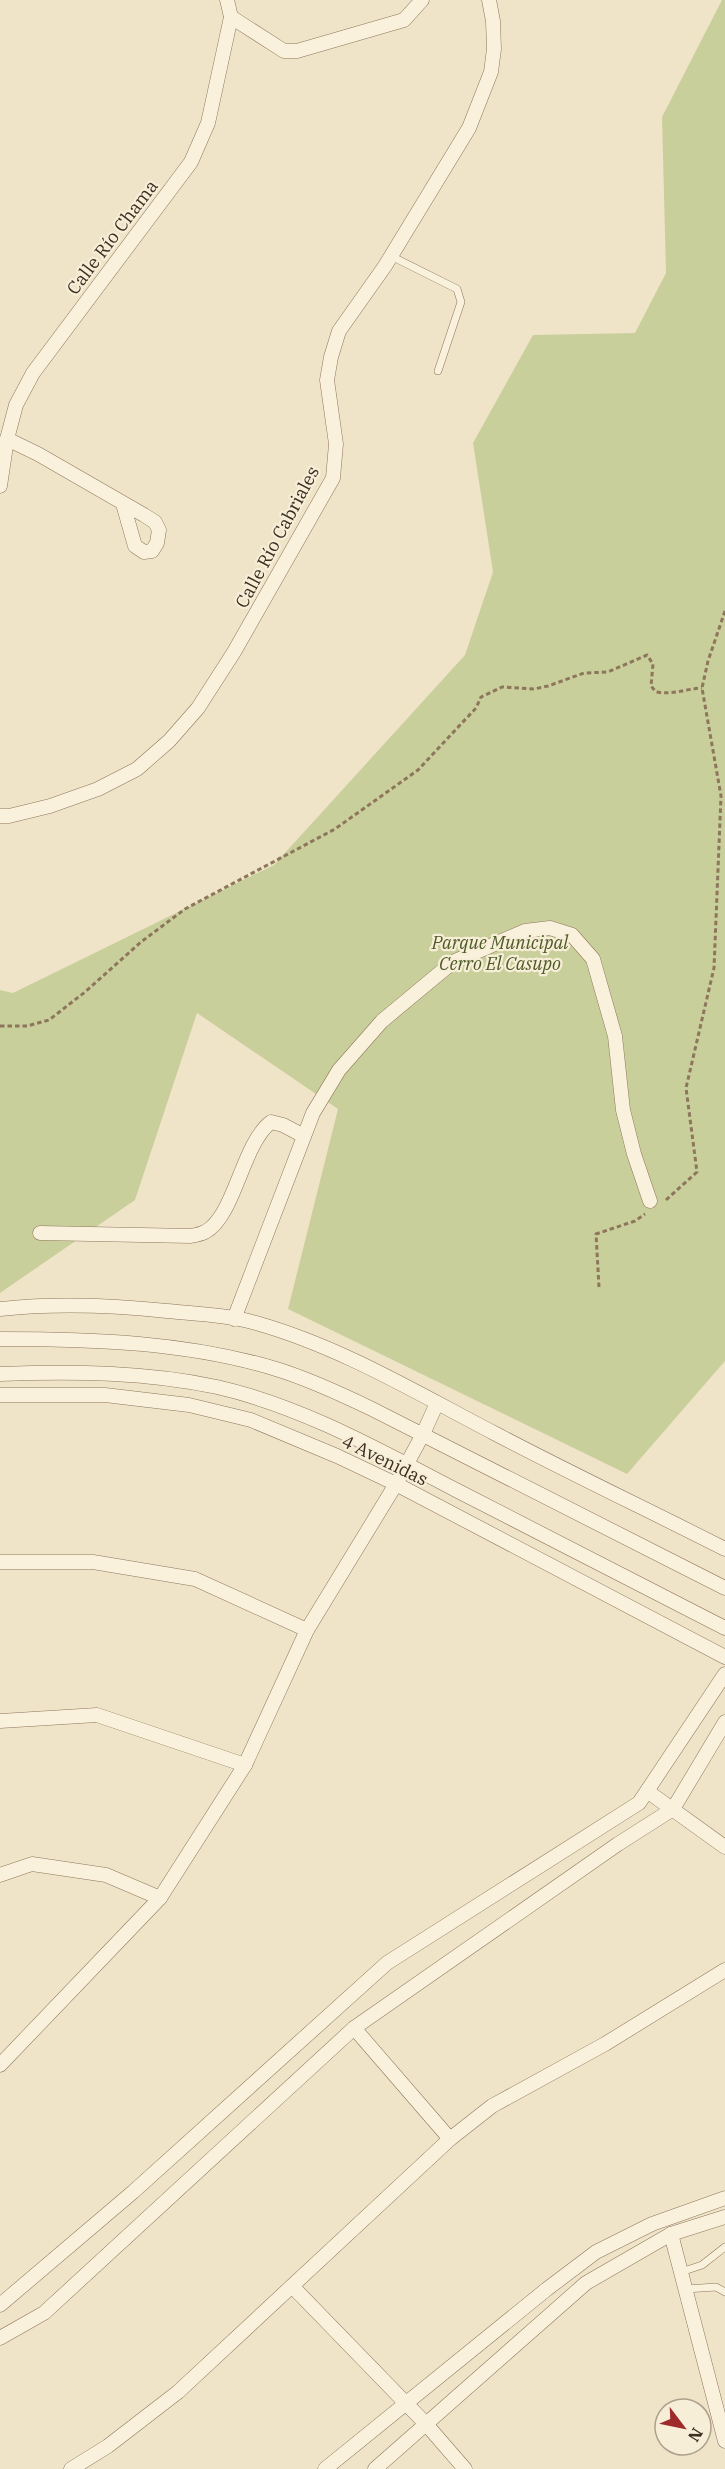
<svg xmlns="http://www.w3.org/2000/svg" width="725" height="2469" viewBox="0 0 725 2469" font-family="'IBM Plex Serif',serif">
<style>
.green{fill:#c9cf9b}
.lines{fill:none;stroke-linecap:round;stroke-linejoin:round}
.service-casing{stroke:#8d765c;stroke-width:8}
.minor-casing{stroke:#8d765c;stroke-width:15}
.path{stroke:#8d765c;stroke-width:3;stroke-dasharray:4.5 3;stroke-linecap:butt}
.service{stroke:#faf1dc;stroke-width:7}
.minor{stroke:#faf1dc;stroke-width:14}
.labels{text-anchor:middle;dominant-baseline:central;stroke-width:4.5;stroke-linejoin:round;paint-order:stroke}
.street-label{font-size:18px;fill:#3d2e20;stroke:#f7eed8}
.park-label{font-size:18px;font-style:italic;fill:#4d5a26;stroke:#f7eed8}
</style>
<rect width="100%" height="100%" fill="#f0e4c8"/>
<!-- green -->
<polygon class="green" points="722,0 725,0 725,1361 627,1474 288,1309 338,1109 197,1013 135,1200 0,1293 0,990 13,993 274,865 465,655 493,572 473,443 533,335 635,333 666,273 662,117"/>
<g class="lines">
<!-- service casing -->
<g class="service-casing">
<g id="service">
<polyline points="391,256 457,289 461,302 438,371"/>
<polyline points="681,2272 702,2265 725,2247"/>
<polyline points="686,2289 716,2287 725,2292"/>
</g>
</g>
<!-- minor casing -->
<g class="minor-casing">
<g id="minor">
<polyline points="231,17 284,51 297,51 404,20 422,0"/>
<polyline points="7,439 38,454 144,515 155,522 159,530 157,543 152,551 144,552 135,546 123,504"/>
<polyline points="0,486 7,439 16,405 33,373 191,162 208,123 231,17 227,0"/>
<polyline points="0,816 9,816 50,806 98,789 137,769 169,741 198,708 234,652 333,478 336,444 327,380 331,357 339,331 385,266 469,128 491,72 494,49 493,21 489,0"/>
<path d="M40 1233 191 1236C196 1235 201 1234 205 1232 235 1216 242 1144 271 1122L283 1125 304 1136"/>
<path d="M0 1309C56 1303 111 1305 167 1311 197 1314 227 1315 256 1323 341 1347 417 1393 494 1433 570 1473 648 1510 725 1549"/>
<polyline points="234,1319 313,1113 339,1070 382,1021 453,962 525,931 550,928 572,935 593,959 615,1036 623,1110 634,1154 650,1201"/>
<path d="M0 1339C92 1339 187 1342 276 1369 309 1379 341 1394 372 1409L725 1588"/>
<path d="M0 1374C72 1371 146 1372 217 1387 301 1406 379 1450 454 1489 545 1535 635 1582 725 1628"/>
<polyline points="0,1395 105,1395 189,1405 251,1420 337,1456 396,1484 725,1657"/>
<polyline points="0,1562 93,1562 195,1579 307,1630"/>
<polyline points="0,1721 97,1715 245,1765"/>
<polyline points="647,1791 725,1847"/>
<polyline points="0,1875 32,1864 106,1875 160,1898"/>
<polyline points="354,2028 450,2139"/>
<polyline points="0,2065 160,1898 245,1765 307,1630 396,1484 423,1434 437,1403"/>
<polyline points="671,2234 725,2441"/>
<polyline points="292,2286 426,2424 465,2469"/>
<polyline points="0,2305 133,2192 387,1963 639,1803 725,1674"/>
<polyline points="0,2338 44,2313 354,2028 618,1844 673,1809 725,1722"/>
<polyline points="71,2469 108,2446 178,2392 450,2139 492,2106 605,2044 725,1970"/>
<polyline points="325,2469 547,2289 596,2252 652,2224 725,2198"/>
<polyline points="375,2469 586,2283 671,2234 725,2217"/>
</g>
</g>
<!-- path -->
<g class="path">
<path d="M0 1026H27L49 1020 85 992 141 942 185 909 335 829 418 770 476 708 481 697 502 687 534 689 548 686 584 673 608 672 647 655 653 664 651 686 656 692C673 695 685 689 702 688"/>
<polyline points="666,1200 697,1172 686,1088 714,968 721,796 702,688 708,661 725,611"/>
<polyline points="599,1287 596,1234 635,1221 645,1214"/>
</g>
<!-- service -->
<use href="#service" class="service"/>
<!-- minor -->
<use href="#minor" class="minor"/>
</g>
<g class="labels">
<!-- street labels -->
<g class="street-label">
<text transform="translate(112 237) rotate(-53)">Calle Río Chama</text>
<text transform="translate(277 537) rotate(-62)">Calle Río Cabriales</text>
<text transform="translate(385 1460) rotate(26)">4 Avenidas</text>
</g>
<!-- park labels -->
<g class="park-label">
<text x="500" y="942">Parque Municipal<tspan x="500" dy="21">Cerro El Casupo</tspan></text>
</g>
</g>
<!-- north arrow -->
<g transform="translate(683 2427) rotate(122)"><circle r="28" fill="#f7eed8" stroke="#ada18e" stroke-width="1.5"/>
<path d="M0-4.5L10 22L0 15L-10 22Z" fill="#9e2a2b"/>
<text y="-9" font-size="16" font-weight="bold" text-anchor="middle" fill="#3d2e20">N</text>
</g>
</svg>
